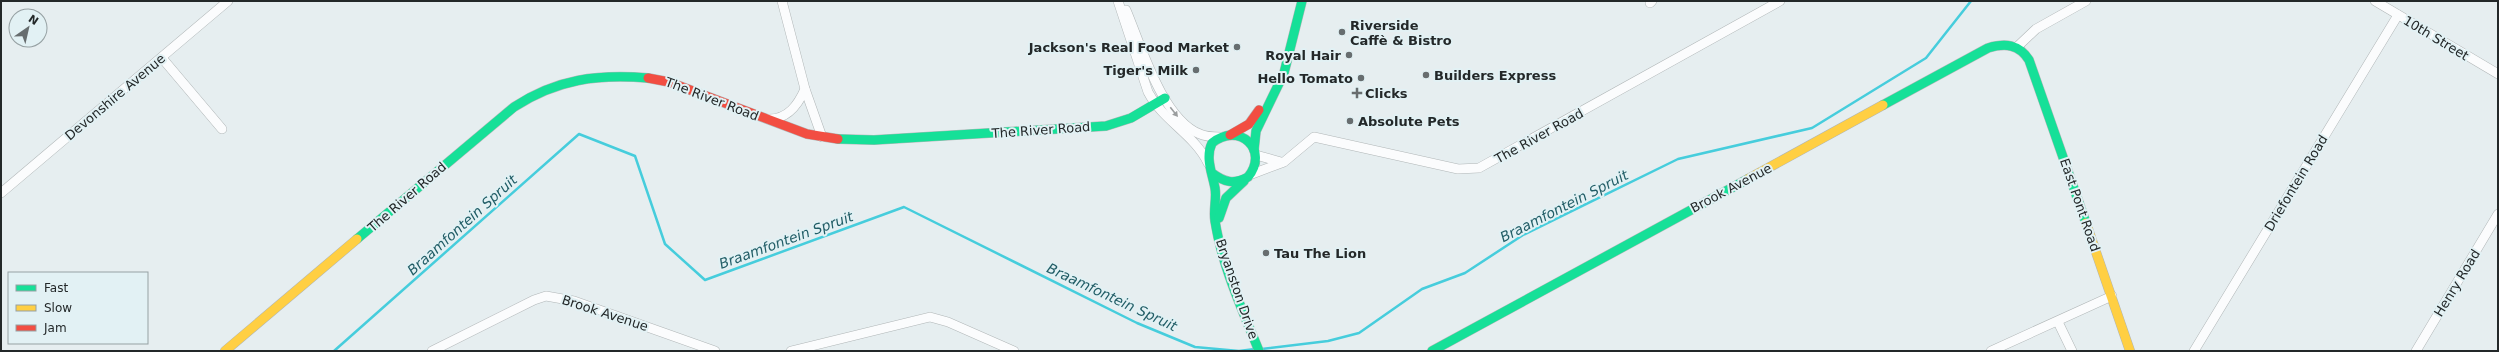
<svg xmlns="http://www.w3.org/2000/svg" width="2499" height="352" viewBox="0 0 2499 352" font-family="'DejaVu Sans',sans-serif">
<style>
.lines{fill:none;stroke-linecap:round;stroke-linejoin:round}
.stream{stroke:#46cddc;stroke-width:2.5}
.street-casing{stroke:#b0b6b7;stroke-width:10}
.fast-casing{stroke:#b0b6b7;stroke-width:10}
.slow-casing{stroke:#b0b6b7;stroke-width:10}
.jam-casing{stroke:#b0b6b7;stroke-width:10}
.street{stroke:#fbfcfd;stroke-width:9}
.fast{stroke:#16e098;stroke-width:9}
.slow{stroke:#ffcf43;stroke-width:9}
.jam{stroke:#f24e42;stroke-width:9}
.oneway{fill:#9a9d9e}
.poi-dot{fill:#676d6f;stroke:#e2f1f4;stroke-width:1.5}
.labels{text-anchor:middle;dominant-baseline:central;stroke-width:4;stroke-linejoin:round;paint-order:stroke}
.poi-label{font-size:13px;font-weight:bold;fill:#232829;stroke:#e2f1f4;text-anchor:start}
.street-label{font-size:13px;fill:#232829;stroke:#e2f1f4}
.water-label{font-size:14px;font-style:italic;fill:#215d66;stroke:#e2f1f4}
</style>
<rect width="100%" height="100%" fill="#e6eef0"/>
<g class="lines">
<!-- stream -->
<g class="stream">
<polyline points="1262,349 1328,341 1359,333 1422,289 1465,273 1523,235 1678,159 1812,128 1926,58 1971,1"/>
<polyline points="334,351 579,134 635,156 665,244 705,280 904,207 1137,323 1195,347 1239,351 1255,349"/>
</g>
<!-- street casing -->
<g class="street-casing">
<g id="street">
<polyline points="782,1 805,89 822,137"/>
<path d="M1118 1 1148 92C1163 121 1194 134 1208 163"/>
<polyline points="2375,1 2498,74"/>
<polyline points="1650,3 1652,1"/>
<path d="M1126 10C1141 45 1162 119 1200 134 1206 137 1214 137 1221 137"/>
<polyline points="2017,47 2036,29 2086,1"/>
<polyline points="162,58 222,129"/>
<path d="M769 119C788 119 798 105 805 89"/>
<polyline points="1256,155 1281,162"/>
<polyline points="1252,174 1284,162 1314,137 1458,169 1479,168 1780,1"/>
<polyline points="1,193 228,1"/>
<polyline points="2058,322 2072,351"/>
<polyline points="432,351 534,300 546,296 574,301 715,351"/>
<polyline points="791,351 930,317 948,322 1014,351"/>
<polyline points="1991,351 2112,296"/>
<polyline points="2194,351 2398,15"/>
<polyline points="2416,351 2498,214"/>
</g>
</g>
<!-- fast casing -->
<g class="fast-casing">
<g id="fast">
<path d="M1883 105 1988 48C2005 43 2019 44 2029 60L2086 223"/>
<polyline points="838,139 874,140 1106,126 1131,118 1165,98"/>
<polyline points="1254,150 1256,131 1284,73 1302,1"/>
<path d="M1212 173C1224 182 1234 185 1248 177 1270 150 1239 121 1212 143 1205 158 1212 172 1215 188 1217 199 1213 210 1215 221 1222 266 1242 309 1259 351"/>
<polyline points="1219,218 1226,198 1244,181"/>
<path d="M357 239 514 107C557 79 597 74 648 78"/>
<polyline points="1432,351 1748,179"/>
</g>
</g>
<!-- slow casing -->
<g class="slow-casing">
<g id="slow">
<polyline points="1748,179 1883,105"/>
<polyline points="2086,223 2130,351"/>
<polyline points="225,351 357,239"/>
</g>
</g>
<!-- jam casing -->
<g class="jam-casing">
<g id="jam">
<polyline points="648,78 669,82 807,134 838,139"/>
<polyline points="1230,135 1249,124 1259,110"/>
</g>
</g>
<!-- street -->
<use href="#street" class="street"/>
<!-- fast -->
<use href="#fast" class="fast"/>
<!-- slow -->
<use href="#slow" class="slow"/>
<!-- jam -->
<use href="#jam" class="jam"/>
</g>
<!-- one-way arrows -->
<defs><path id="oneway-solid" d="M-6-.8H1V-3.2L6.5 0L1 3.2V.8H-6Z"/></defs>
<use class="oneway" href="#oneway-solid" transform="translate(1174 112) rotate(52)"/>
<!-- markers -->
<g class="poi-dot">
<circle cx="1342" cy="32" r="4"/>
<circle cx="1237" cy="47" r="4"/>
<circle cx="1349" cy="55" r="4"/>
<circle cx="1196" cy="70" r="4"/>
<circle cx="1426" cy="75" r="4"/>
<circle cx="1361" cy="78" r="4"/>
<path d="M1355 87h4v4h4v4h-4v4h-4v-4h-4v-4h4z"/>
<circle cx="1350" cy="121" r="4"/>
<circle cx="1266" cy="253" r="4"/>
</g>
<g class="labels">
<!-- poi labels -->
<g class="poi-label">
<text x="1350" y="25">Riverside<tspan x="1350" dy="15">Caffè &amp; Bistro</tspan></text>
<text x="1229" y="47" text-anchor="end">Jackson's Real Food Market</text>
<text x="1341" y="55" text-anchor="end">Royal Hair</text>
<text x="1188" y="70" text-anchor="end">Tiger's Milk</text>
<text x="1434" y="75">Builders Express</text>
<text x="1353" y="78" text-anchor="end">Hello Tomato</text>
<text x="1365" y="93">Clicks</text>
<text x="1358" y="121">Absolute Pets</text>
<text x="1274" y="253">Tau The Lion</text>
</g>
<!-- street labels -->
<g class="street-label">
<text transform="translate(2436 38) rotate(31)">10th Street</text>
<text transform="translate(115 97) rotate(-40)">Devonshire Avenue</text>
<text transform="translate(712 99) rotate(21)">The River Road</text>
<text transform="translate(1041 130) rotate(-4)">The River Road</text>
<text transform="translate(1539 136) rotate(-29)">The River Road</text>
<text transform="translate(2296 183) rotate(-59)">Driefontein Road</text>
<text transform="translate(1731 188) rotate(-28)">Brook Avenue</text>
<text transform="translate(407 197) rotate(-41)">The River Road</text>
<text transform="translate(2080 205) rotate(71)">East Pont Road</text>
<text transform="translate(2457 283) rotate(-59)">Henry Road</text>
<text transform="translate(1237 289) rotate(71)">Bryanston Drive</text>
<text transform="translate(605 313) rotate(18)">Brook Avenue</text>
</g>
<!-- water labels -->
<g class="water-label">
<text transform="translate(1564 206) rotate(-27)">Braamfontein Spruit</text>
<text transform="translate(462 225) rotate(-42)">Braamfontein Spruit</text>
<text transform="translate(786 240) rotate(-20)">Braamfontein Spruit</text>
<text transform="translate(1112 297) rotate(25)">Braamfontein Spruit</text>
</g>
</g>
<!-- border -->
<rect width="2499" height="352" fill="none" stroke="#232829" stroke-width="4"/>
<!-- legend -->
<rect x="8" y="272" width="140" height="72" fill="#e2f1f4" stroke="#96a1a3"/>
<rect x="16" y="285" width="20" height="6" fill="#16e098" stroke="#96a1a3"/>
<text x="44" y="292" font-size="12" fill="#232829">Fast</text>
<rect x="16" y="305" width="20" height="6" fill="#ffcf43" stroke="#96a1a3"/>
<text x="44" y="312" font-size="12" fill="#232829">Slow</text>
<rect x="16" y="325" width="20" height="6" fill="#f24e42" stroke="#96a1a3"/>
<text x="44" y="332" font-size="12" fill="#232829">Jam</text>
<!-- north arrow -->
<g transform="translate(28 28) rotate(34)"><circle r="19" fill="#e2f1f4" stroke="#96a1a3"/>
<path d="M0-3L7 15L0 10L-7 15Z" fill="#676d6f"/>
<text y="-6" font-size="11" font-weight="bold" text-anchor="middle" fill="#232829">N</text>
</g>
</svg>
